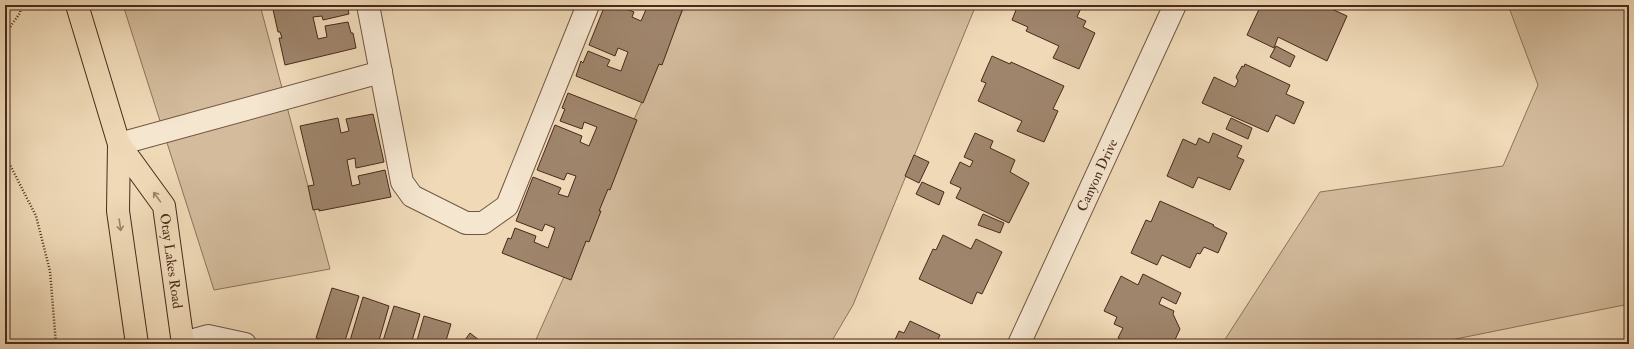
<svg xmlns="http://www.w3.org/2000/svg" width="1634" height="349" viewBox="0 0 1634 349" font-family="'IM FELL Double Pica',serif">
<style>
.green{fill:#d3bb9c;stroke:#8e725c}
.building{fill:#9f856c;stroke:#492a1b}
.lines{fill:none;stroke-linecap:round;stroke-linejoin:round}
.minor-casing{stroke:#725642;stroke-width:24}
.major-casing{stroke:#492a1b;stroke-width:24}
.path{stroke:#492a1b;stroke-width:2.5;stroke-dasharray:1 2;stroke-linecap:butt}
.minor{stroke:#f5e6d0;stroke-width:22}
.major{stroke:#efd9b7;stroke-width:22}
.oneway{stroke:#9c8269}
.labels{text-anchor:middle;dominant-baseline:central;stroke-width:3;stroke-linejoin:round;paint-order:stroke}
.street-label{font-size:14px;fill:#492a1b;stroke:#f5e6d0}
</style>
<rect width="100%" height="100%" fill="#efd9b7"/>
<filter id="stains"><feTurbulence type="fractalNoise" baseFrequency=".005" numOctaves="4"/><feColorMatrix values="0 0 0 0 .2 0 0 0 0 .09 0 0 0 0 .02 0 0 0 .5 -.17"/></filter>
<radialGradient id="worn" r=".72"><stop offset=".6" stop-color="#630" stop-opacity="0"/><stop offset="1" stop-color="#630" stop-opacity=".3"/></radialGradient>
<!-- green -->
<g class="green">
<polygon points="123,5 260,5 330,269 214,290"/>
<polygon points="685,5 976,5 853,305 830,344 534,344"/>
<polygon points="1508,5 1629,5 1629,304 1431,344 1222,344 1320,192 1503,166 1538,85"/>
</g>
<!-- building -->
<g class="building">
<polygon points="272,5 347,5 349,14 323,20 322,16 313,17 318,39 327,37 325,26 348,22 351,33 353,33 356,48 285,65 279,38 282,38 280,32 278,32"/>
<polygon points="605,5 616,5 634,12 632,17 641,21 648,5 684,5 662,65 659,64 643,103 576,76 581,61 583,63 588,51 610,60 607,66 621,71 628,52 618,48 615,56 589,45"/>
<polygon points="1018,5 1082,6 1077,17 1086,21 1083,27 1095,33 1079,69 1053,58 1059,46 1026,31 1028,27 1012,20"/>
<polygon points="1261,5 1323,5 1347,16 1327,61 1278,37 1274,48 1247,35"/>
<polygon points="1276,46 1295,56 1290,67 1270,57"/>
<polygon points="992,56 1010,64 1011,62 1064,86 1053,109 1058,111 1044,142 1017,131 1022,121 978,101 986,83 981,81"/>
<polygon points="1245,64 1290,85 1286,94 1304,102 1294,124 1276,115 1268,132 1202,103 1214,77 1235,87 1238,81 1236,77 1242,66 1244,67"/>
<polygon points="568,93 637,120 610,190 608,189 599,211 601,211 589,242 586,241 571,280 502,253 508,238 511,239 515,228 536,236 534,242 548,248 555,228 545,224 542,231 516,221 533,177 561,188 558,194 568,197 576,176 567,173 564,180 537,170 555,125 582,136 580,142 589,146 597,127 584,122 582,129 560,121 565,109 562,108"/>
<polygon points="373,114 384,162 356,168 355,158 347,160 352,186 360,184 358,176 385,170 391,197 319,211 319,209 313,210 308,186 314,185 300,126 338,118 341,133 349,131 346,119"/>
<polygon points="1231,118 1252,128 1248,139 1226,129"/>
<polygon points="975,133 993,141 990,148 1015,160 1010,172 1029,183 1009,223 956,198 961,188 950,183 960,162 970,167 973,161 964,157"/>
<polygon points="1213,133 1242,146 1237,157 1244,160 1230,190 1198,177 1193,188 1167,176 1183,139 1196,145 1199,138 1209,143"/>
<polygon points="914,155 929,162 919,183 905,176"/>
<polygon points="922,182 944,192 939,205 916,194"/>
<polygon points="1160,201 1214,225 1213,226 1227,233 1218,253 1204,247 1200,254 1197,253 1190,268 1162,255 1157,265 1131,253 1146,220 1151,222"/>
<polygon points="983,214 1004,223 1000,233 978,225"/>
<polygon points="943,235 971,249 976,239 1002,252 982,294 977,292 972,304 919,279 933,249 936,250"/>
<polygon points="1143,274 1181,293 1176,304 1162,297 1159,304 1174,311 1173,314 1180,329 1173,344 1132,344 1118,338 1123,328 1114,324 1117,317 1104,311 1121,276 1138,285"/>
<polygon points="332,288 359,296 344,344 337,344 316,338"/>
<polygon points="363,297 389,306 378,344 349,344"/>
<polygon points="394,306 420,314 411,344 382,344"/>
<polygon points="424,316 451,324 445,344 416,344"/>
<polygon points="910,321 940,335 936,344 893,344 899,331 904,333"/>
<polygon points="470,333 484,344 462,344"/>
</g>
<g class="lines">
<!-- minor casing -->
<g class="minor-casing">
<g id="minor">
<polyline points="368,5 402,182 412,196 466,223 483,223 507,206 588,5"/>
<polyline points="119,144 381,72"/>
<polyline points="183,343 208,336 245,344"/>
<path id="s1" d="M1019 344 1175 5"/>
</g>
</g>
<!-- major casing -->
<g class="major-casing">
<g id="major">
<polyline points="77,5 119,144 118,211 137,344"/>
<path id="s2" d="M119 144 164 206 183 344"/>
</g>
</g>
<!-- path -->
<g class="path">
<polyline points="5,34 20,13 21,5"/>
<polyline points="5,155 36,216 50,271 56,344"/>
</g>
<!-- minor -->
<use href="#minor" class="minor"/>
<!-- major -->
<use href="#major" class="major"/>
</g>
<!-- one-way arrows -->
<defs><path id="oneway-shaft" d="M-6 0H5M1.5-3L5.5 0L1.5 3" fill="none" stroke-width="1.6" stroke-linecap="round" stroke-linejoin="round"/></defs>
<g class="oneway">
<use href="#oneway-shaft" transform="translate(157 197) rotate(-126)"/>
<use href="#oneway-shaft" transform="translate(120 225) rotate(82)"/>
</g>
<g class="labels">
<!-- street labels -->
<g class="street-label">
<text stroke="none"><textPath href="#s1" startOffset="186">Canyon Drive</textPath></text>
<text stroke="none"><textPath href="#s2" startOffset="132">Otay Lakes Road</textPath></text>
</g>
</g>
<!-- margin -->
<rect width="1634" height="349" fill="none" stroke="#efd9b7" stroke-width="20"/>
<rect x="6" y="6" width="1622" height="337" fill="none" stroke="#492a1b" stroke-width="2"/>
<rect x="10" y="10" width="1614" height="329" fill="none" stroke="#492a1b"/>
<rect width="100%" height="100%" filter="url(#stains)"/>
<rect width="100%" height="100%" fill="url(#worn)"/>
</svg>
